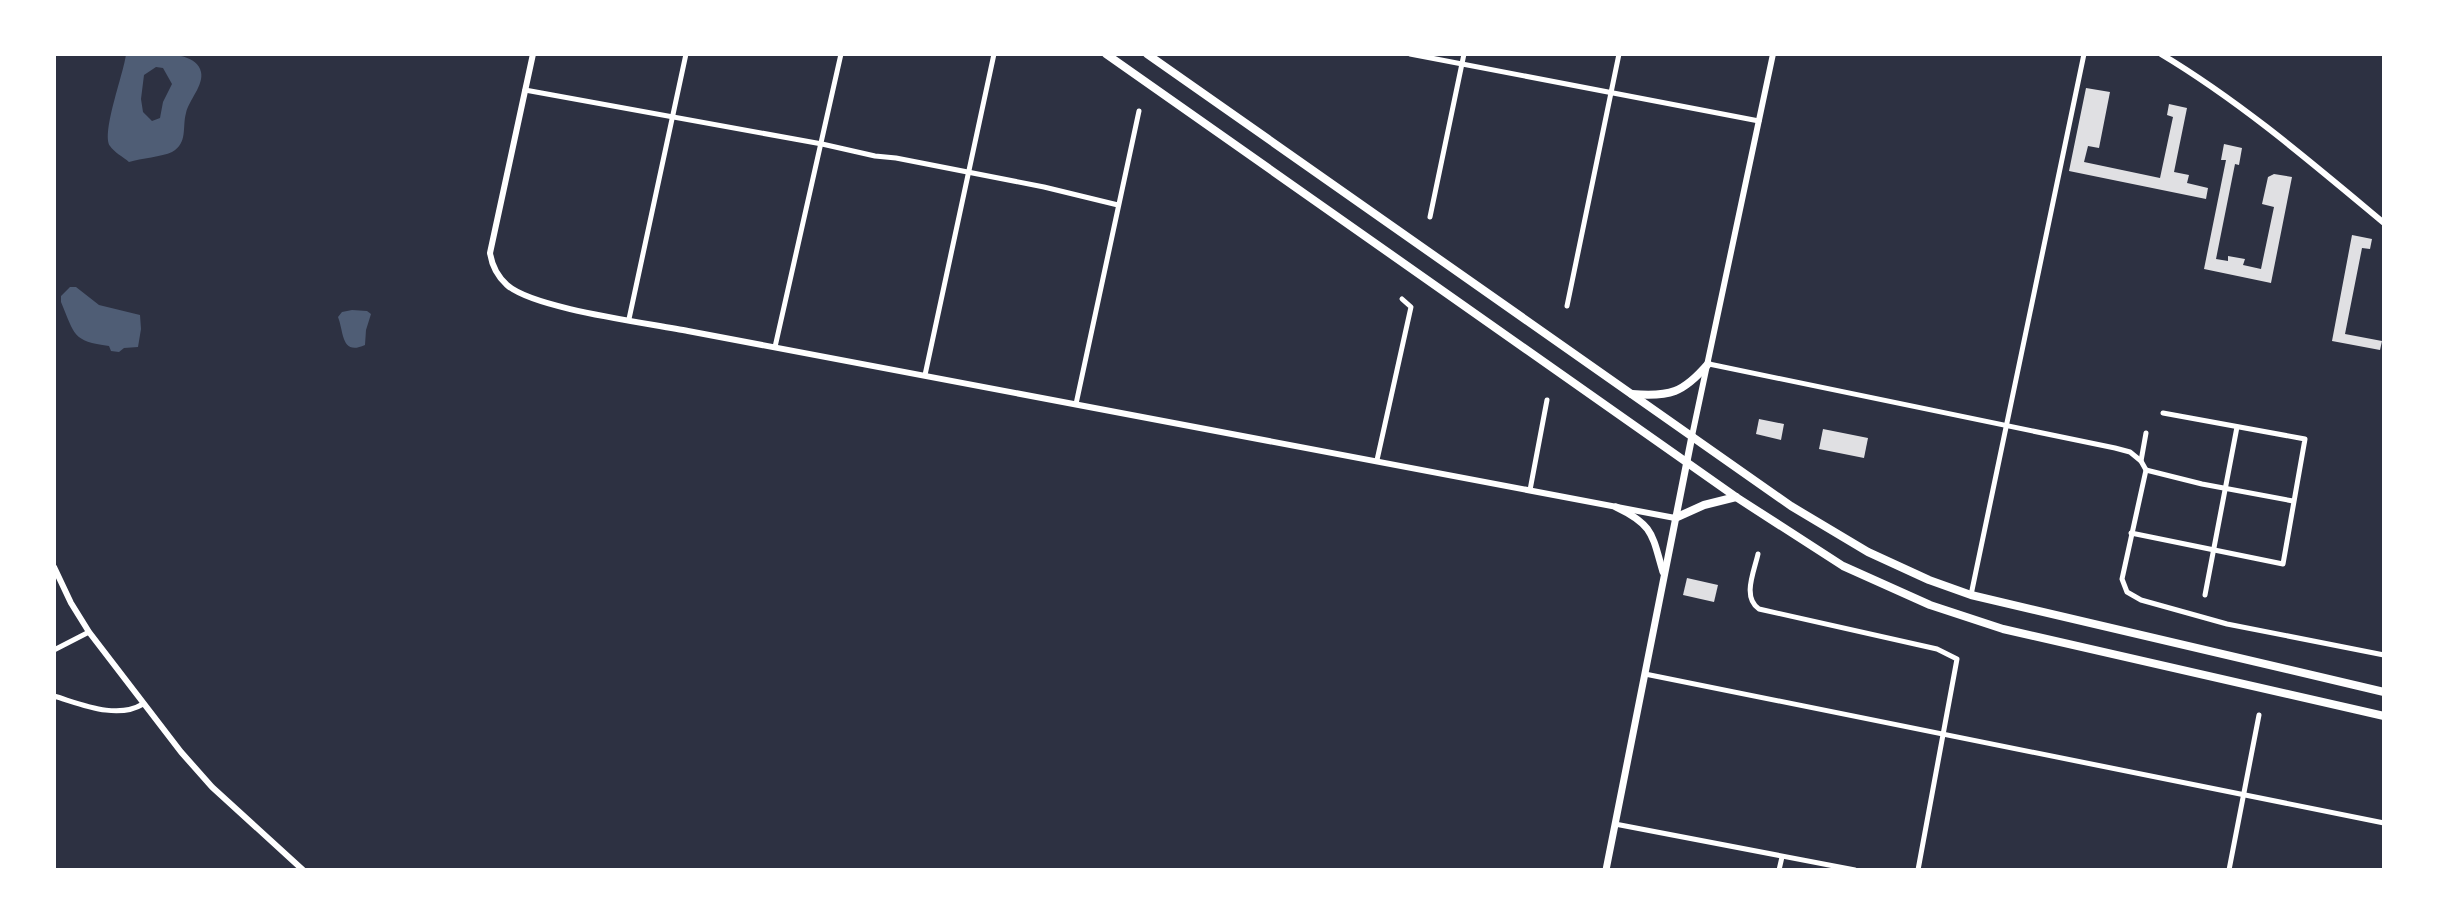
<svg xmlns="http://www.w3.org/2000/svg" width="2438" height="924" viewBox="0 0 2438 924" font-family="Manrope,sans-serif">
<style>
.water{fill:#4f5d75;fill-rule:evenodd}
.building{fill:#e0e0e3}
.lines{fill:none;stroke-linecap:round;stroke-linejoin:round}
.minor{stroke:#fff;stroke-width:5}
.tertiary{stroke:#fff;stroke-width:6}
.secondary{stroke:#fff;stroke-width:6}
.primary{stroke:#fff;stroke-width:7}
.trunk{stroke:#fff;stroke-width:8}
</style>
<rect width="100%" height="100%" fill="#2d3142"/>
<!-- water -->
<g class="water">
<path d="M126 54C144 54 196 48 201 72 204 85 189 100 186 113 182 127 188 143 172 152 162 157 141 158 129 162 123 157 114 152 110 146 101 133 124 73 126 54ZM156 67 163 68 172 84 163 102 160 118 152 121 143 112 141 99 144 75Z"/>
<path d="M70 287H76L99 305 140 315 141 329 138 347 124 348 119 352 111 351 109 346C72 341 75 335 61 302V296Z"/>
<path d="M352 310 367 311 371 314 366 330 365 345C341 356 344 332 338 317L342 312Z"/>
</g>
<!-- building -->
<g class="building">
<polygon points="2086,88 2110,92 2099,148 2088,146 2084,162 2160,178 2173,117 2167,115 2169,104 2187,108 2174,172 2189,175 2187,183 2208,188 2206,199 2069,171"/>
<polygon points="2224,144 2242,148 2239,165 2235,164 2216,259 2228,261 2228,256 2245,259 2243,265 2261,269 2274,207 2262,204 2268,177 2274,174 2292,177 2271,283 2204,269 2226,160 2221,160"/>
<polygon points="2352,235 2372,239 2370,249 2362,248 2345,334 2382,341 2380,350 2332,341"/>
<polygon points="1759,419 1784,424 1781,440 1756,434"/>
<polygon points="1823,429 1868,438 1864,458 1819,449"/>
<polygon points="1687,578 1718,585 1714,602 1683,595"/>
</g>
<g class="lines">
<!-- minor -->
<g class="minor">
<polyline points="1410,54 1759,121"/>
<polyline points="525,90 822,144 875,156 896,158 1044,187 1118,205"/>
<polyline points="1430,217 1464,54"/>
<polyline points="1567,306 1619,54"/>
<polyline points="629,319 686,54"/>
<polyline points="775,347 841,54"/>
<polyline points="1709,364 2115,448 2130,452 2141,461"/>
<polyline points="925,375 994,54"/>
<polyline points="1076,404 1139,111"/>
<polyline points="2146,433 2141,461 2146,470 2122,579 2127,592 2141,600 2227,624 2384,655"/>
<polyline points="1377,460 1411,307 1402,299"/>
<polyline points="2146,470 2202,484 2293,501"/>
<polyline points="1530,490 1547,400"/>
<polyline points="2131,533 2283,564 2305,439 2163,413"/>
<path d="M1758 554C1754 572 1742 597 1759 609L1937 649 1957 659 1918 870"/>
<polyline points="1971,595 2084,54"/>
<polyline points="2205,595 2237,427"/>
<polyline points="54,650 89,632"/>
<polyline points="1645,674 2384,823"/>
<path d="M54 696C81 704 117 720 143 704"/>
<polyline points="1615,824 1855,870"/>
<polyline points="1779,870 1782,857"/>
<polyline points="2229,870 2259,715"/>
</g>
<!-- tertiary -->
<g class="tertiary">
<path d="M533 54 490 253C492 266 497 276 507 285 534 309 648 323 688 331L1675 518"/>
<path d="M2161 54C2241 102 2312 163 2384 223"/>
<polyline points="1692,436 1773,54"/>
</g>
<!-- secondary -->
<polyline class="secondary" points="54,567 71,603 89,632 181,752 212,787 303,870"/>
<!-- primary -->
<g class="primary">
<path d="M1616 507C1654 525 1652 535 1663 572"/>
<polyline points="1606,870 1692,436"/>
</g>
<!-- trunk -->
<g class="trunk">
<polyline points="1106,54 1736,497 1843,566 1930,605 2003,629 2384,716"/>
<polyline points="1147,54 1791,506 1868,552 1929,580 1971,595 2384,692"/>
<path d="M1632 394C1670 397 1683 393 1708 364"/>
<polyline points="1675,518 1704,505 1736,497"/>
</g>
</g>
<!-- border -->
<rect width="2438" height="924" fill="none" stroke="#ffffff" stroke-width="112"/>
</svg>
